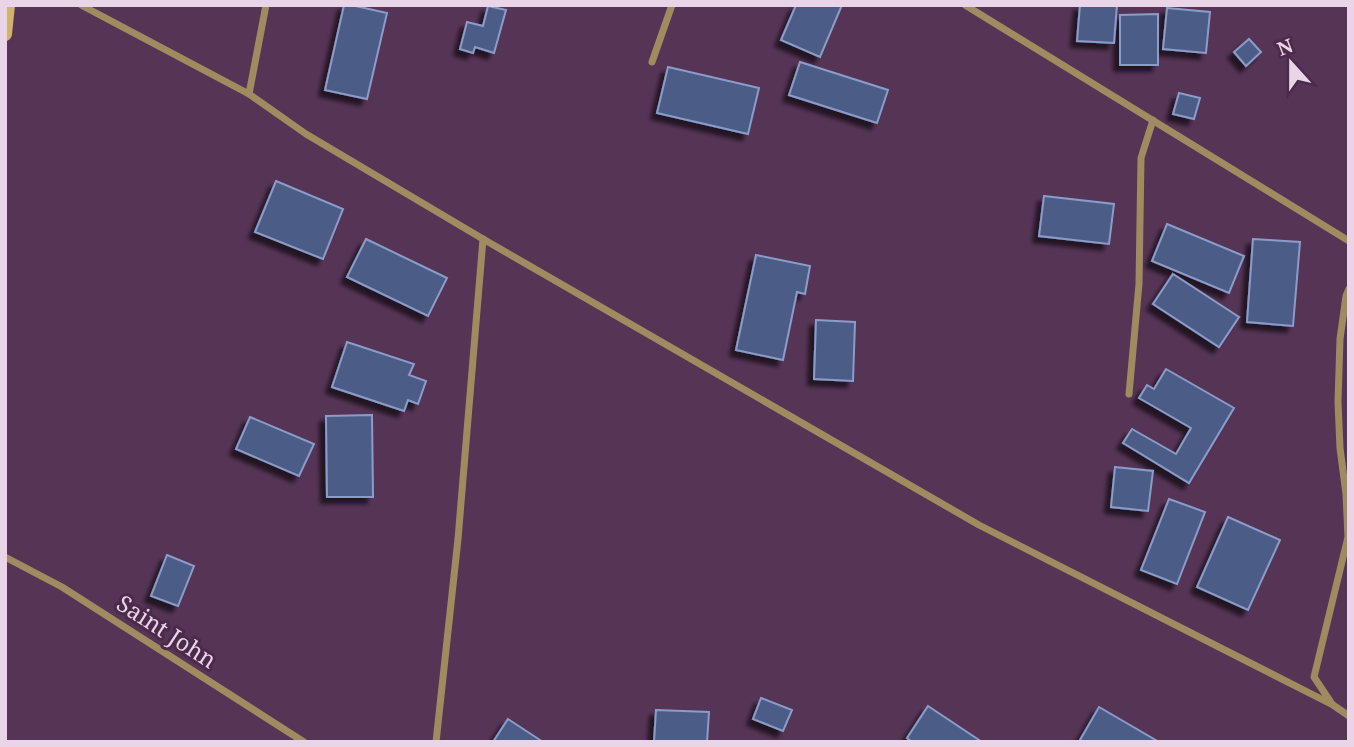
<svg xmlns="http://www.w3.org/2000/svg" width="1354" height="747" viewBox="0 0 1354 747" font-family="'Noto Serif',serif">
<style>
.building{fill:#4c5c86;stroke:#8a9dca;stroke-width:2;filter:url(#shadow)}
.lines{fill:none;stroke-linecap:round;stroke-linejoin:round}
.street{stroke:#9f8b5f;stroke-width:7}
.secondary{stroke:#d2b36b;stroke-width:14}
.labels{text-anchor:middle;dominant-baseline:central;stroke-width:6;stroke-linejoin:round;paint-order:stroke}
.street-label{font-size:23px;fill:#e9d4e8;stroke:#4b2a4b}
</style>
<defs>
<filter id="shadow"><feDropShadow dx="-6" dy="6" stdDeviation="2" flood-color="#0009"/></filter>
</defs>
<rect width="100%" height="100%" fill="#563456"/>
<!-- building -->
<g class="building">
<polygon points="344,5 351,5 387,13 367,99 325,90"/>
<polygon points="796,5 842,5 820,57 781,40"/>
<polygon points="1080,5 1117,5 1114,43 1077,41"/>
<polygon points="488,6 506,10 494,53 475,47 473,53 460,49 467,22 483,26"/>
<polygon points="1167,8 1210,12 1206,53 1163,49"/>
<polygon points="1158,14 1158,65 1120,65 1120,15"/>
<polygon points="1249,39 1261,52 1246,66 1234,52"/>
<polygon points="800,62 888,90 877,123 789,95"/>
<polygon points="668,67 759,88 748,134 657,113"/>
<polygon points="1179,93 1200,98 1194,119 1173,114"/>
<polygon points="276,181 343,209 323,259 255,232"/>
<polygon points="1044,196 1114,204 1109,244 1039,236"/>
<polygon points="1167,224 1244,256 1229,293 1152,261"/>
<polygon points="366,239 447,278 428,316 347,277"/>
<polygon points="1253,239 1300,242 1293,326 1247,322"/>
<polygon points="756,255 810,266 805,294 797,292 783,360 736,350"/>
<polygon points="1173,274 1239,317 1219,347 1153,304"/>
<polygon points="816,320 855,322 853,381 814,379"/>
<polygon points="347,342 414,364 409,375 426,381 418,404 408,400 404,411 332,387"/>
<polygon points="1166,369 1234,408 1189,483 1123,443 1132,429 1176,454 1191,428 1139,398 1147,385 1154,389"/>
<polygon points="372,415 373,497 327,497 326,416"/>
<polygon points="250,417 314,444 299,476 236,449"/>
<polygon points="1115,467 1153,471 1148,511 1111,507"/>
<polygon points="1169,499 1205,512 1177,584 1141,570"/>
<polygon points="1228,517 1280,540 1248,610 1197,587"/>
<polygon points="167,555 194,566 178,606 151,596"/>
<polygon points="761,698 792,710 783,731 753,719"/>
<polygon points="928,706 982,742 912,742 907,738"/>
<polygon points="1099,707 1159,742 1083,742 1080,740"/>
<polygon points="656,710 709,712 707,742 654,742"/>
<polygon points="508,719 540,740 539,742 493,742"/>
</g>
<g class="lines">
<!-- street -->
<g class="street">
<polyline points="81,5 249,94 306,134 483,239 979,525 1333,705 1349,716"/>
<polyline points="965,5 1349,241"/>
<polyline points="652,62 672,5"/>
<polyline points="249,94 266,5"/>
<polyline points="1129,394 1139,284 1141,158 1153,120"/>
<polyline points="5,557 62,587 304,742"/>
<polyline points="1332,704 1314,677 1348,537 1346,494 1340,448 1338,402 1340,339 1346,296 1349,289"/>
<polyline points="436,742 458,539 483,239"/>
</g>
<!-- secondary -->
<polyline class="secondary" points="5,34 8,5"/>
</g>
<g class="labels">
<!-- street labels -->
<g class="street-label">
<text transform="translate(167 631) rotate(33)">Saint John</text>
</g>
</g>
<!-- border -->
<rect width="1354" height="747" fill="none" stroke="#e9d4e8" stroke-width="14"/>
<!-- north arrow -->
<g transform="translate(1291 63) rotate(339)" stroke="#4b2a4b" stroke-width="5" paint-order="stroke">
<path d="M0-5L12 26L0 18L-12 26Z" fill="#e9d4e8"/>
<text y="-10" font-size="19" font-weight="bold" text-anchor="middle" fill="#e9d4e8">N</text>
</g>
</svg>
